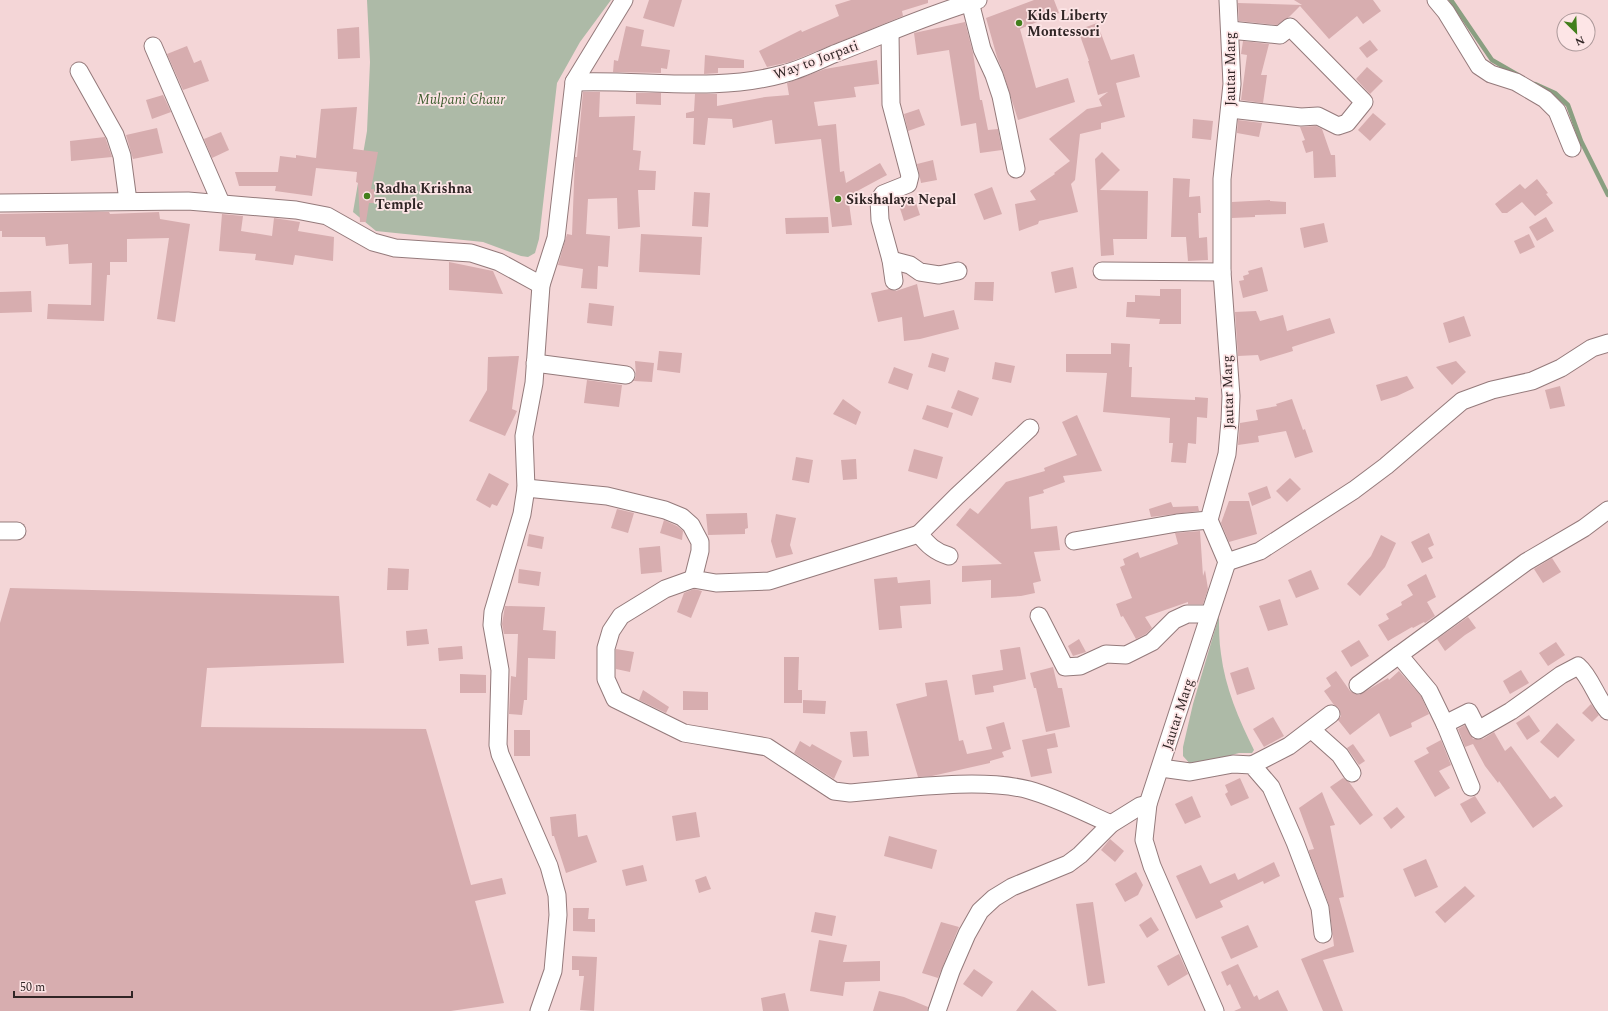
<svg xmlns="http://www.w3.org/2000/svg" width="1608" height="1011" viewBox="0 0 1608 1011" font-family="Spectral,serif">
<style>
.green{fill:#adbaa7}
.lines{fill:none;stroke-linecap:round;stroke-linejoin:round}
.stream{stroke:#8a9f81;stroke-width:4.5}
.building{fill:#d7adaf}
.minor-casing{stroke:#947a7b;stroke-width:19}
.minor{stroke:#fff;stroke-width:17}
.poi-dot{fill:#427f1c;stroke:#fde5e6;stroke-width:1.5}
.labels{text-anchor:middle;dominant-baseline:central;stroke-width:3.5;stroke-linejoin:round;paint-order:stroke}
.poi-label{font-size:14px;font-weight:bold;fill:#302525;stroke:#fde5e6;text-anchor:start}
.street-label{font-size:14px;fill:#302525;stroke:#fde5e6}
.park-label{font-size:14px;font-style:italic;fill:#3f5e30;stroke:#fde5e6}
</style>
<rect width="100%" height="100%" fill="#f4d6d7"/>
<!-- green -->
<g class="green">
<polygon points="367,0 611,0 580,42 557,83 539,239 535,253 528,257 521,256 483,242 376,231 353,212 367,131 370,62"/>
<path d="M1219 616C1219 629 1219 641 1221 654 1225 687 1239 720 1254 750L1252 753H1239L1192 766 1183 756V747L1193 704Z"/>
</g>
<g class="lines">
<!-- stream -->
<g class="stream">
<polyline points="1451,0 1492,60 1518,75"/>
<polyline points="1535,84 1555,93 1568,105 1581,141 1608,195"/>
</g>
</g>
<!-- building -->
<g class="building">
<polygon points="649,0 682,0 674,27 643,18"/>
<polygon points="851,0 928,0 928,3 902,11 903,16 790,62 767,67 759,51 801,30 802,32 839,16 835,5"/>
<polygon points="1034,0 1054,0 1059,13 1020,29 1036,88 1068,78 1075,102 1018,120 1003,72 997,57 986,18"/>
<polygon points="1294,0 1373,0 1381,11 1363,24 1357,16 1329,39 1300,6 1289,17 1277,25 1239,21 1238,3 1302,5"/>
<polygon points="965,22 973,53 980,100 982,100 988,130 998,129 1002,150 980,153 976,123 961,126 949,50 917,55 914,33"/>
<polygon points="1097,23 1111,60 1134,54 1140,77 1116,83 1125,117 1101,123 1101,129 1080,134 1075,180 1071,184 1078,212 1039,221 1038,224 1019,231 1015,204 1036,200 1030,191 1055,174 1054,173 1070,161 1049,139 1087,109 1102,106 1099,99 1108,92 1098,95 1088,61 1089,61 1078,30"/>
<polygon points="626,26 644,30 641,46 670,50 667,69 661,68 661,73 613,72 614,60 618,61"/>
<polygon points="359,27 360,58 338,59 337,29"/>
<polygon points="1370,40 1378,50 1367,58 1359,48"/>
<polygon points="1243,41 1269,44 1261,75 1267,75 1263,103 1241,100 1247,55 1241,54"/>
<polygon points="187,46 194,63 201,60 209,81 183,90 167,54"/>
<polygon points="705,55 744,60 744,68 718,68 718,73 704,74"/>
<polygon points="877,60 879,84 854,87 856,97 814,102 818,126 836,124 840,172 844,171 846,183 880,163 887,175 848,196 852,225 832,227 821,139 775,144 772,120 733,128 732,119 708,118 705,145 693,144 694,118 686,118 686,113 694,111 695,94 717,94 717,106 765,97 789,95 787,83 825,69"/>
<polygon points="1367,67 1383,81 1370,94 1356,79"/>
<polygon points="583,92 600,92 599,117 635,116 633,150 641,151 639,170 656,171 655,190 638,190 640,227 618,229 617,198 588,199 586,234 610,236 608,267 598,266 597,289 581,288 583,269 558,265 567,234 572,235 575,157 577,157"/>
<polygon points="636,93 661,93 661,105 636,104"/>
<polygon points="163,95 171,112 152,119 146,100"/>
<polygon points="357,107 353,149 378,152 371,189 374,189 375,203 369,203 366,222 360,222 358,183 356,182 357,172 316,168 312,196 275,191 276,186 239,186 235,172 278,172 280,156 296,158 296,155 316,158 321,109"/>
<polygon points="919,109 925,125 908,131 904,114"/>
<polygon points="1373,113 1386,124 1370,141 1358,130"/>
<polygon points="1193,119 1213,121 1211,140 1192,138"/>
<polygon points="1238,120 1262,123 1259,137 1237,133"/>
<polygon points="1316,126 1322,129 1331,155 1335,155 1336,177 1314,178 1313,151 1306,153 1302,141 1305,140 1300,127"/>
<polygon points="157,128 163,153 133,159 126,135"/>
<polygon points="221,132 229,150 212,158 204,139"/>
<polygon points="105,137 112,157 71,161 70,141"/>
<polygon points="1102,152 1120,170 1100,190 1148,191 1147,239 1113,239 1114,255 1101,256 1095,159"/>
<polygon points="933,160 937,180 921,183 917,164"/>
<polygon points="1173,178 1190,179 1189,197 1200,196 1201,213 1198,213 1199,238 1207,237 1208,260 1188,261 1186,237 1171,237"/>
<polygon points="1537,179 1548,193 1546,194 1553,203 1535,216 1522,202 1507,213 1502,213 1495,204 1520,184 1525,189"/>
<polygon points="992,187 1002,214 984,220 974,194"/>
<polygon points="694,192 710,193 708,227 692,226"/>
<polygon points="914,197 920,215 904,221 898,202"/>
<polygon points="1270,200 1270,201 1286,202 1286,214 1255,215 1255,217 1232,218 1232,202"/>
<polygon points="91,212 109,212 110,214 159,212 160,219 190,224 175,322 157,319 169,238 127,239 127,262 110,262 110,275 107,275 104,321 47,319 48,304 91,305 92,263 69,264 68,244 46,246 45,237 2,237 2,231 0,231 0,214"/>
<polygon points="222,214 243,216 241,231 272,236 274,218 300,222 298,231 334,237 333,261 295,255 293,265 255,260 256,254 219,251"/>
<polygon points="828,217 829,233 786,234 785,218"/>
<polygon points="1546,217 1554,231 1537,241 1529,227"/>
<polygon points="1324,223 1328,242 1304,248 1300,228"/>
<polygon points="641,234 702,237 700,275 639,272"/>
<polygon points="1529,234 1535,247 1520,254 1514,241"/>
<polygon points="449,262 493,271 503,294 449,290"/>
<polygon points="1073,267 1077,288 1055,293 1051,272"/>
<polygon points="1262,267 1268,291 1243,298 1239,281 1244,280 1243,276 1249,274 1248,271"/>
<polygon points="975,282 994,282 993,301 974,300"/>
<polygon points="917,284 924,317 954,310 959,329 920,339 904,341 902,317 878,322 871,293 889,289 896,291"/>
<polygon points="1160,289 1181,289 1181,324 1159,324 1160,319 1126,317 1127,302 1135,302 1135,295 1160,296"/>
<polygon points="31,291 32,312 0,313 0,292"/>
<polygon points="589,303 614,306 612,326 587,323"/>
<polygon points="1256,311 1260,321 1283,315 1287,331 1330,318 1335,333 1292,347 1293,351 1260,361 1258,355 1238,356 1235,312"/>
<polygon points="1464,316 1471,336 1449,343 1443,323"/>
<polygon points="1111,343 1130,344 1129,367 1132,367 1131,397 1195,400 1195,397 1208,398 1207,418 1197,417 1196,444 1188,443 1186,463 1171,462 1173,443 1169,443 1170,418 1103,412 1107,373 1066,372 1066,354 1111,354"/>
<polygon points="659,351 682,353 680,373 657,370"/>
<polygon points="932,353 949,358 945,372 928,367"/>
<polygon points="519,356 512,409 517,411 505,436 469,421 487,390 488,357"/>
<polygon points="635,361 654,363 652,382 634,381 636,376"/>
<polygon points="1456,361 1466,372 1452,385 1436,367"/>
<polygon points="995,362 1015,366 1011,383 992,379"/>
<polygon points="894,367 913,374 908,390 888,383"/>
<polygon points="1407,376 1414,388 1397,396 1381,401 1376,385"/>
<polygon points="587,380 622,385 619,407 584,403"/>
<polygon points="1560,386 1565,406 1550,409 1545,390"/>
<polygon points="958,390 979,398 972,416 951,408"/>
<polygon points="843,399 861,412 856,425 833,414"/>
<polygon points="1292,399 1303,430 1305,429 1313,452 1295,458 1286,431 1258,436 1259,442 1238,445 1240,423 1258,420 1256,410 1277,406 1276,404"/>
<polygon points="927,405 953,413 948,428 922,419"/>
<polygon points="1077,415 1102,471 1063,476 1065,482 1043,490 1044,493 1029,497 1031,529 1057,526 1060,550 1034,552 1041,581 1033,583 1035,593 1021,596 991,598 991,580 962,582 962,566 1002,564 956,525 970,508 978,514 1006,482 1045,471 1044,468 1077,455 1062,422"/>
<polygon points="914,449 943,457 937,479 908,471"/>
<polygon points="796,457 813,460 809,483 792,480"/>
<polygon points="856,459 857,479 843,480 841,460"/>
<polygon points="489,473 509,484 497,506 492,504 490,508 476,500"/>
<polygon points="1290,478 1301,489 1287,502 1276,491"/>
<polygon points="1267,486 1271,498 1252,506 1248,493"/>
<polygon points="1229,501 1249,501 1257,534 1229,542 1221,523"/>
<polygon points="1171,502 1173,507 1198,506 1199,511 1151,517 1149,509"/>
<polygon points="617,509 634,513 628,533 611,528"/>
<polygon points="747,513 748,528 745,529 745,534 708,535 706,514"/>
<polygon points="776,514 796,518 790,545 793,554 776,558 771,541"/>
<polygon points="664,520 677,526 683,531 682,540 660,533"/>
<polygon points="1200,531 1203,576 1205,570 1208,589 1203,604 1188,604 1188,602 1145,617 1152,628 1146,634 1136,639 1123,616 1121,617 1116,604 1132,598 1120,567 1125,565 1123,559 1138,552 1140,558 1178,544 1175,533"/>
<polygon points="1429,533 1434,545 1428,548 1433,558 1422,563 1411,542"/>
<polygon points="529,534 544,537 542,549 527,546"/>
<polygon points="1381,535 1396,543 1385,567 1360,596 1347,584 1371,556"/>
<polygon points="660,546 662,572 641,574 639,548"/>
<polygon points="1552,558 1561,572 1543,583 1534,569"/>
<polygon points="388,568 409,569 408,590 387,590"/>
<polygon points="519,569 541,572 539,586 518,583"/>
<polygon points="1311,570 1319,589 1296,598 1288,580"/>
<polygon points="1426,574 1436,597 1427,602 1435,616 1425,623 1424,622 1413,628 1412,627 1388,641 1378,625 1389,619 1386,614 1402,605 1401,602 1413,595 1407,585"/>
<polygon points="897,577 898,583 930,580 931,604 900,606 902,628 879,630 874,579"/>
<polygon points="10,588 339,596 344,663 207,668 201,727 426,729 471,885 502,878 506,894 475,901 504,1003 451,1011 0,1011 0,623"/>
<polygon points="694,589 702,591 691,618 677,612 684,593"/>
<polygon points="1280,599 1288,625 1268,631 1259,606"/>
<polygon points="505,606 545,607 543,630 556,631 555,659 528,658 527,700 524,700 522,715 509,714 511,676 516,677 518,634 504,634 502,624"/>
<polygon points="1468,617 1476,628 1465,635 1445,651 1437,639"/>
<polygon points="427,629 429,644 407,646 406,631"/>
<polygon points="1079,639 1086,652 1073,656 1068,646"/>
<polygon points="1359,640 1369,656 1351,667 1341,651"/>
<polygon points="1556,642 1565,655 1548,666 1539,653"/>
<polygon points="462,646 463,659 439,661 438,648"/>
<polygon points="1020,647 1026,679 993,686 994,692 975,695 972,675 1003,670 1000,650"/>
<polygon points="616,649 634,652 630,672 616,669"/>
<polygon points="784,657 799,657 798,690 802,690 802,703 784,703"/>
<polygon points="1053,667 1058,688 1062,688 1070,727 1046,732 1036,688 1034,688 1030,673"/>
<polygon points="1248,667 1255,689 1237,695 1230,673"/>
<polygon points="1521,670 1529,683 1510,694 1503,681"/>
<polygon points="1336,671 1350,691 1359,695 1388,678 1389,680 1399,671 1421,696 1429,714 1411,723 1412,727 1390,737 1379,713 1350,735 1338,720 1341,716 1339,708 1334,705 1324,691 1331,686 1326,678"/>
<polygon points="460,674 486,675 486,693 460,693"/>
<polygon points="947,680 959,741 963,740 967,754 992,749 986,727 1004,722 1011,749 1002,752 1004,757 990,761 990,763 932,776 918,777 896,704 927,696 925,683"/>
<polygon points="643,690 669,707 666,713 639,700"/>
<polygon points="683,691 708,692 708,710 683,710"/>
<polygon points="803,700 826,701 825,714 803,713"/>
<polygon points="1591,704 1599,715 1592,722 1582,713"/>
<polygon points="1529,715 1540,731 1527,740 1516,723"/>
<polygon points="1273,717 1284,736 1264,747 1253,729"/>
<polygon points="1557,723 1575,740 1558,758 1540,742"/>
<polygon points="1465,725 1473,739 1483,739 1494,732 1505,751 1511,746 1550,799 1555,796 1563,806 1533,828 1499,781 1498,783 1485,766 1473,744 1465,747 1458,729"/>
<rect x="514" y="730" width="16" height="26"/>
<polygon points="867,731 869,756 853,757 850,732"/>
<polygon points="1055,733 1058,747 1047,749 1052,773 1031,777 1022,740"/>
<polygon points="1441,740 1451,765 1439,771 1450,788 1435,797 1414,761 1429,753 1426,748"/>
<polygon points="800,741 810,747 812,744 842,761 834,779 794,753"/>
<polygon points="1353,744 1365,761 1359,765 1347,748"/>
<polygon points="1240,778 1249,798 1231,806 1225,794 1228,792 1225,785"/>
<polygon points="1343,778 1349,782 1373,815 1360,825 1330,787"/>
<polygon points="1322,792 1335,825 1330,826 1344,897 1339,898 1354,952 1323,960 1343,1011 1323,1011 1301,959 1334,946 1329,905 1309,852 1309,850 1314,849 1299,808"/>
<polygon points="1192,796 1201,817 1185,824 1175,804"/>
<polygon points="1475,796 1486,813 1471,823 1460,804"/>
<polygon points="1397,807 1405,817 1391,829 1383,818"/>
<polygon points="696,812 700,837 676,841 672,816"/>
<polygon points="576,814 578,837 587,835 597,862 566,873 554,836 552,836 550,817"/>
<polygon points="889,836 937,850 932,869 884,856"/>
<polygon points="1110,839 1124,851 1115,862 1101,850"/>
<polygon points="1426,859 1438,887 1415,897 1403,869"/>
<polygon points="1274,862 1280,876 1264,884 1263,881 1220,901 1223,907 1196,919 1176,876 1201,865 1210,884 1235,873 1238,880"/>
<polygon points="643,865 647,881 626,886 622,870"/>
<polygon points="1136,872 1143,885 1138,895 1125,902 1115,884"/>
<polygon points="706,876 711,889 699,893 695,880"/>
<polygon points="1465,886 1475,896 1445,923 1435,912"/>
<polygon points="1093,902 1105,983 1088,986 1076,904"/>
<polygon points="573,908 589,908 588,919 595,919 595,932 573,931"/>
<polygon points="815,912 836,916 832,936 811,932"/>
<polygon points="1151,917 1159,930 1147,938 1139,925"/>
<polygon points="941,922 959,927 938,978 922,973"/>
<polygon points="1248,925 1258,947 1231,959 1221,937"/>
<polygon points="819,940 847,945 843,962 880,961 880,981 845,982 843,996 810,991"/>
<polygon points="1179,954 1188,974 1168,986 1157,966"/>
<polygon points="572,956 597,957 594,1011 580,1010 584,976 579,976 579,970 572,970"/>
<polygon points="1238,964 1254,997 1257,995 1259,1000 1278,990 1288,1011 1234,1011 1241,1008 1230,984 1227,986 1221,972"/>
<polygon points="974,969 993,982 982,997 963,984"/>
<polygon points="1032,990 1057,1011 1016,1011"/>
<polygon points="879,991 904,997 928,1007 927,1011 873,1011"/>
<polygon points="785,993 789,1011 763,1011 761,998"/>
</g>
<g class="lines">
<!-- minor casing -->
<g class="minor-casing">
<g id="minor">
<polyline points="1436,0 1446,12 1479,66 1491,74 1516,82 1545,99 1557,111 1572,148"/>
<polyline points="970,2 982,49 994,75 1001,96 1016,169"/>
<polyline points="890,32 891,104 910,176 908,184 883,194 879,200 880,220 891,260 894,281"/>
<polyline points="153,46 221,203"/>
<polyline points="79,71 115,135 122,156 128,201"/>
<path d="M574 82C644 79 714 93 783 74 800 70 817 61 834 54 881 36 929 14 978 0"/>
<polyline points="1230,109 1301,117 1318,116 1338,126 1347,123 1364,102 1290,27 1280,35 1230,30"/>
<polyline points="0,203 188,201 296,210 327,216 373,242 395,248 471,253 499,262 541,285"/>
<polyline points="891,260 910,265 920,272 939,275 958,271"/>
<polyline points="1102,271 1222,272"/>
<polyline points="535,363 626,375"/>
<path d="M526 488 607 496 665 510 682 517 691 525 700 542V551L693 579 716 583 769 581 919 534C928 545 935 552 949 556"/>
<polyline points="0,531 17,531"/>
<polyline points="919,534 957,496 1030,428"/>
<polyline points="1074,541 1177,523 1209,520"/>
<polyline points="1227,562 1260,551 1354,490 1386,466 1462,401 1492,390 1532,381 1561,368 1592,348 1608,343"/>
<path d="M693 579 665 589 621 616 611 631 606 648V679L615 699 684 733 767 747 834 791 850 793C901 789 980 777 1029 790 1057 798 1084 812 1111 824"/>
<polyline points="1039,616 1065,667 1080,666 1106,654 1126,655 1152,642 1174,620 1187,614 1209,614"/>
<path d="M1399 655 1429 691 1445 724 1469 712 1478 730 1511 711 1561 675 1578 666C1591 677 1596 698 1608 711"/>
<polyline points="1358,685 1526,562 1584,528 1608,510"/>
<polyline points="1445,724 1471,787"/>
<polyline points="1312,730 1340,755 1352,773"/>
<polyline points="1252,765 1289,746 1331,714"/>
<polyline points="1161,768 1190,772 1233,764 1252,765 1271,787 1295,842 1320,908 1323,934"/>
<polyline points="539,1011 553,971 558,915 557,895 549,866 500,754 498,745 500,670 492,625 493,612 522,514 526,488 524,436 534,383 541,285 556,238 574,82 624,0"/>
<polyline points="937,1011 951,971 967,934 980,911 994,898 1012,887 1068,864 1080,855 1111,824 1140,806 1148,804"/>
<polyline points="1215,1011 1152,866 1144,840 1148,804 1227,562 1209,520 1227,454 1230,421 1231,396 1222,272 1222,179 1232,84 1228,0"/>
</g>
</g>
<!-- minor -->
<use href="#minor" class="minor"/>
</g>
<!-- markers -->
<g class="poi-dot">
<circle cx="1019" cy="23" r="4"/>
<circle cx="367" cy="196" r="4"/>
<circle cx="838" cy="199" r="4"/>
</g>
<g class="labels">
<!-- poi labels -->
<g class="poi-label">
<text x="1027" y="15">Kids Liberty<tspan x="1027" dy="16">Montessori</tspan></text>
<text x="375" y="188">Radha Krishna<tspan x="375" dy="16">Temple</tspan></text>
<text x="846" y="199">Sikshalaya Nepal</text>
</g>
<!-- street labels -->
<g class="street-label">
<text transform="translate(816 60) rotate(-20)">Way to Jorpati</text>
<text transform="translate(1230 69) rotate(-90)">Jautar Marg</text>
<text transform="translate(1228 392) rotate(-92)">Jautar Marg</text>
<text transform="translate(1178 714) rotate(-72)">Jautar Marg</text>
</g>
<!-- park labels -->
<g class="park-label">
<text x="461" y="99">Mulpani Chaur</text>
</g>
</g>
<!-- north arrow -->
<g transform="translate(1576 32) rotate(156)"><circle r="19" fill="#fde5e6" stroke="#ab9899"/>
<path d="M0-3L7 15L0 10L-7 15Z" fill="#427f1c"/>
<text y="-6" font-size="11" font-weight="bold" text-anchor="middle" fill="#302525">N</text>
</g>
<!-- scale -->
<path d="M14 991v6h118v-6" fill="none" stroke="#302525" stroke-width="2"/>
<text x="20" y="991" font-size="12" fill="#302525" stroke="#fde5e6" stroke-width="3" paint-order="stroke">50 m</text>
</svg>
